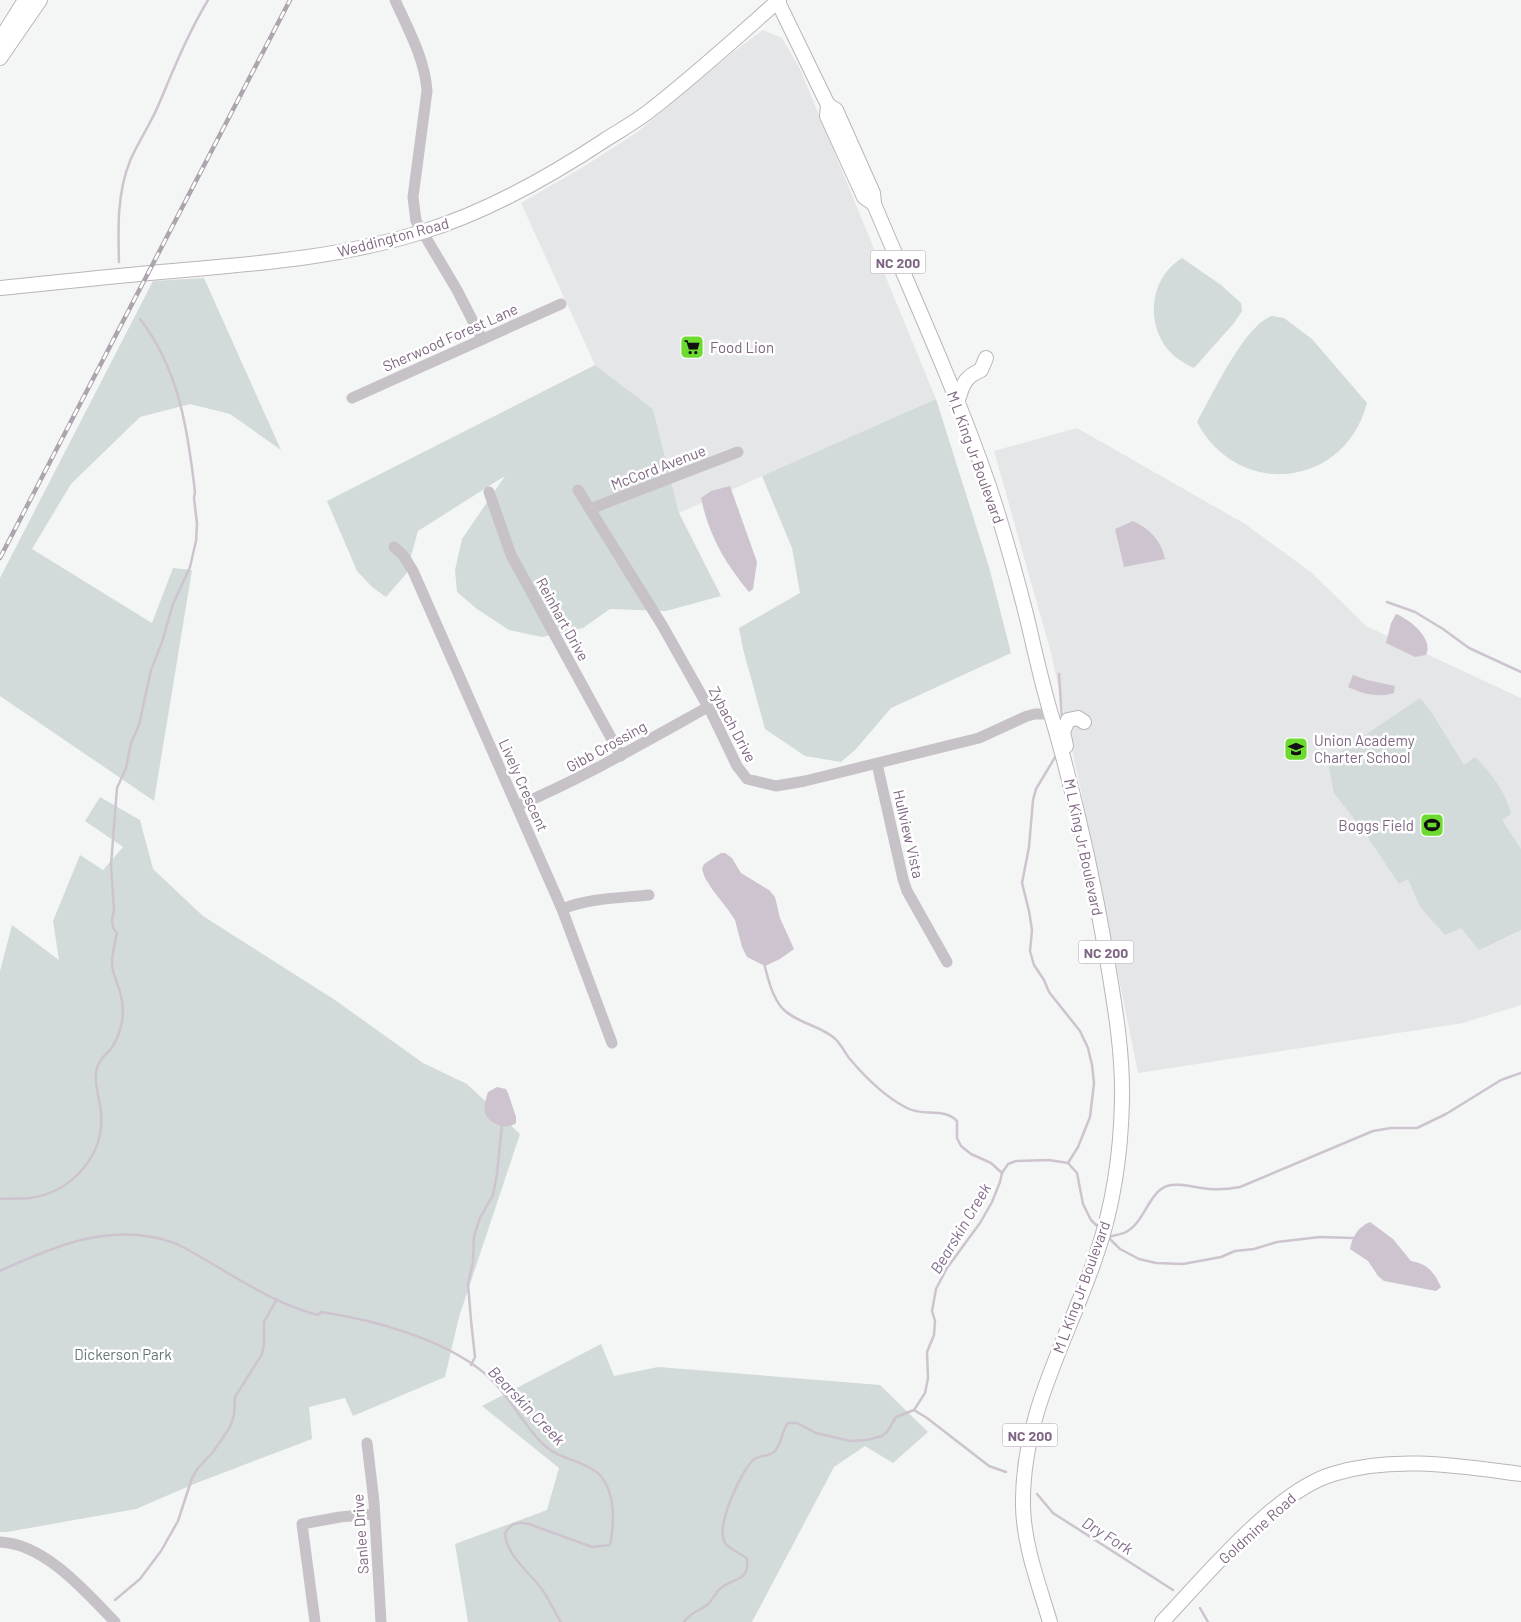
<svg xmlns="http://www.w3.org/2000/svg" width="1521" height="1622" viewBox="0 0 1521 1622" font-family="Barlow,sans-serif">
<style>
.built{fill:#e5e6e7}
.green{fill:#d2dbda}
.water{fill:#cdc4d0}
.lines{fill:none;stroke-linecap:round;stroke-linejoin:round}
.stream{stroke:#cdc4d0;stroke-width:2.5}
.major-casing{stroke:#bbb4bc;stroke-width:16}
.minor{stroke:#c7c1c8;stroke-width:11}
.major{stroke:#fff;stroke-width:14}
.rail-casing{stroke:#ada4ae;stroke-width:4.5}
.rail{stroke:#fff;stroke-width:2.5;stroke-dasharray:8;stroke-linecap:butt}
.labels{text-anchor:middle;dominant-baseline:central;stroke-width:5;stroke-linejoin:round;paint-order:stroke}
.shield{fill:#fff;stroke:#a594a8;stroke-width:1}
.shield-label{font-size:14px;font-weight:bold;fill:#7e6682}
.street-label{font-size:15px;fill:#7e6682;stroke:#fff}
.poi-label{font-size:15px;fill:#7e6682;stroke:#fff;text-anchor:start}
.park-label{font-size:15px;fill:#65757a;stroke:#fff}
.water-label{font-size:16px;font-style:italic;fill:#826c8c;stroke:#fff}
</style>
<rect width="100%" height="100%" fill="#f3f6f4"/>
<!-- built -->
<g class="built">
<polygon points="763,30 782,38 800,69 936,399 679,513 653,409 595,365 521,203 580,169 636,133 732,53"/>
<polygon points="1077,428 1245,524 1312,573 1366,626 1521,698 1521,1005 1463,1023 1138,1073 1083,800 1051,653 994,451"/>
</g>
<!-- green -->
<g class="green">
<path d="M1182 258 1221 285 1241 303 1242 311 1234 323 1194 368C1181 362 1169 354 1162 341 1146 312 1154 275 1182 258Z"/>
<polygon points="204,278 281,450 230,414 190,404 140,417 71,484 32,549 152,623 173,568 192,570 154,801 0,696 0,578 153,281"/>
<path d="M1272 316 1284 318 1312 339 1367 403C1345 488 1238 500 1197 422 1212 396 1244 325 1272 316Z"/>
<polygon points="595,365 653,409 679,513 721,596 666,611 610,609 583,628 542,637 509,630 477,609 457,592 455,570 462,539 505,476 418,531 406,574 386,597 372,587 357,571 327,501"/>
<polygon points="936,399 989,567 1011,653 891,708 856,749 841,762 805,756 765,729 743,649 739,628 800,593 792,548 762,476"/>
<path d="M1420 698 1430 710 1464 765 1475 757C1490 771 1506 793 1511 814L1502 820 1521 849V930L1479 950 1461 928 1445 935 1420 907 1408 879 1399 884 1363 830 1334 793 1328 763 1334 756Z"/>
<polygon points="100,797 140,820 153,869 203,916 335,1000 423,1063 467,1084 520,1134 459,1317 445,1377 353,1416 345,1398 309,1407 312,1439 194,1484 136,1509 7,1532 0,1532 0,971 12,925 59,960 53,921 80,855 103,870 123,847 85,821"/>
<polygon points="601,1344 614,1376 658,1367 880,1385 928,1432 893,1463 865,1446 834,1467 752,1622 468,1622 455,1544 547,1510 559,1468 482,1406"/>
</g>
<!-- water -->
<g class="water">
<path d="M730 486 757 562 753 589 749 592C725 563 709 536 701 498L711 491Z"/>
<path d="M1133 521C1150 529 1161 540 1165 559L1124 567 1115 529Z"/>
<path d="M1396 614C1409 619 1434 638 1426 655L1415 657 1386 643 1391 623Z"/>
<path d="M1353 675 1367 680 1395 686 1394 693C1378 698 1363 694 1348 687Z"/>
<polygon points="721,853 725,853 732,858 741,873 769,890 775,897 780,918 794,949 780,959 765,966 747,957 742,947 735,920 729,911 712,889 705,878 702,869 704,864"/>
<path d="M497 1087 506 1089 508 1093 516 1117V1123C507 1131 489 1124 485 1113 483 1106 486 1099 488 1092Z"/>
<path d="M1370 1222 1393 1239 1411 1261C1428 1264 1434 1272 1441 1287L1436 1291 1384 1281 1378 1276 1368 1261 1350 1249C1352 1237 1358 1227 1370 1222Z"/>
</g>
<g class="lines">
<!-- stream -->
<g class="stream">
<path d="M119 262C118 228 117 193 130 161 138 142 150 125 158 106 173 71 188 33 208 0"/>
<polyline points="1387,602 1415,612 1443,629 1469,648 1521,672"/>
<polyline points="1059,674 1062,720"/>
<polyline points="1057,754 1036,789 1033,800 1029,847 1022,883 1029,911 1032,930 1030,951 1034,965 1044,980 1049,992 1080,1031 1088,1048 1092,1065 1094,1083 1090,1117 1078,1147 1068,1163"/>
<path d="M764 963C768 979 772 997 783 1009 797 1023 818 1025 833 1037 840 1042 844 1051 849 1058 865 1077 885 1097 907 1108 923 1117 944 1107 957 1121V1138L961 1146 971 1154 991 1163 1002 1173"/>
<path d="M0 1199C10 1198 20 1199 30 1198 71 1193 105 1155 101 1113 100 1098 93 1083 97 1068 99 1060 105 1055 110 1050 116 1042 120 1032 122 1022 123 1015 123 1003 121 996 119 985 112 975 112 963 112 953 115 943 117 933L113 928 112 919 114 910 111 865 117 788 126 768 131 743 139 725 151 670 162 642 173 604 190 567 196 541 197 524 194 498 195 492C188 431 179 369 140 319"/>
<polyline points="1108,1237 1120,1249 1139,1259 1156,1263 1183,1264 1221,1257 1235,1251 1254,1249 1277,1242 1320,1237 1353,1238"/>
<path d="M1108 1237C1113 1235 1121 1235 1126 1232 1144 1223 1149 1192 1167 1186 1179 1182 1196 1188 1209 1189 1220 1190 1230 1189 1240 1187L1373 1131 1391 1128H1417L1446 1114 1501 1080 1521 1073"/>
<path d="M0 1271C50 1248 105 1224 161 1239 167 1241 173 1242 179 1245 225 1269 267 1302 318 1315L321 1312C376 1320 452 1341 492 1380 512 1400 524 1426 544 1445 558 1458 576 1459 592 1469 616 1483 615 1521 610 1545L592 1547 529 1524C518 1522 512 1522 505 1533 506 1555 529 1572 541 1588 549 1599 554 1611 561 1622"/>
<polyline points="471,1365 475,1357 471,1320 468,1284 473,1262 474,1236 480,1218 493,1195 497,1174 502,1124"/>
<polyline points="914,1410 927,1418 989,1466 1006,1472"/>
<polyline points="1037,1494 1053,1513 1173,1590"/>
<polyline points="115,1600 140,1579 161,1551 178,1521 192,1478 198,1468 213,1452 230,1427 234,1415 235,1397 262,1354 264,1344 264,1322 277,1299"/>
<polyline points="1200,1608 1208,1622"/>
<path d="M684 1622C691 1611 701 1611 709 1603 713 1599 716 1592 721 1588 734 1578 750 1581 747 1559 741 1553 729 1549 725 1543 715 1527 740 1474 752 1461 758 1454 769 1458 775 1451 782 1442 782 1431 788 1423H797L816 1433 850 1441 867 1440 882 1436 887 1432 896 1417 914 1410 925 1393 928 1378 927 1352 934 1335 935 1321 932 1311 936 1289 947 1268 980 1223 992 1202 1000 1182 1002 1173 1008 1164 1016 1161 1049 1160 1068 1163 1077 1173 1083 1204 1091 1220 1099 1228"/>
</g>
<!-- major casing -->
<g class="major-casing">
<g id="major">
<polyline points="777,0 828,105 827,116 864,197 874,204"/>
<polyline points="0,40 25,0"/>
<polyline points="0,58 40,0"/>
<path d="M828 105 836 110 873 193 874 204C913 297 956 390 989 486 1003 528 1015 571 1026 614 1034 647 1041 681 1051 714 1074 792 1092 872 1106 953 1114 1001 1123 1050 1122 1100 1121 1152 1114 1203 1097 1253 1069 1338 1021 1414 1023 1507 1024 1546 1039 1585 1050 1622"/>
<path d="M0 288C61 282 123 275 184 270 266 263 347 256 425 231 489 211 549 177 605 140 619 131 635 122 648 112 693 77 736 38 779 0"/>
<path d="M957 403C963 385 963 378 981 370L986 358"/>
<polyline points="1066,746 1063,732 1068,720 1078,718 1084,722"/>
<path d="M1162 1622C1204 1578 1275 1491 1333 1474 1394 1455 1459 1466 1521 1474"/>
</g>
</g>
<!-- minor -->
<g class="minor">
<path d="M395 0C408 29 425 59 427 91L413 197 416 221 457 290 482 339"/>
<polyline points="352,398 561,304"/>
<polyline points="578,490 662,625 711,712 737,766 747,779 776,786 805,781 979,738 1027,716 1035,714 1051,714"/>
<polyline points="489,492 511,555 621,756"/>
<polyline points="590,509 738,452"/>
<polyline points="394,547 403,555 413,571 562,909 612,1043"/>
<polyline points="877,764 903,879 907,891 947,962"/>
<path d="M517 806C583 778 645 742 708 707"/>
<path d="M562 909C590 898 619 898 649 895"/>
<polyline points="367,1443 374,1502 381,1622"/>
<path d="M0 1542C45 1544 85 1591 115 1622"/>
<polyline points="315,1622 302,1524 340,1517 374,1514"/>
</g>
<!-- major -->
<use href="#major" class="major"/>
<!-- rail casing -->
<g class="rail-casing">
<polyline id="rail" points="0,558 290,0"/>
</g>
<!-- rail -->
<use href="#rail" class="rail"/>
</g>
<!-- icons -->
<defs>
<g id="supermarket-square" transform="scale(1.25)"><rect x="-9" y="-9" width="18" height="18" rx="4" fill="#6cda2f" stroke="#fff"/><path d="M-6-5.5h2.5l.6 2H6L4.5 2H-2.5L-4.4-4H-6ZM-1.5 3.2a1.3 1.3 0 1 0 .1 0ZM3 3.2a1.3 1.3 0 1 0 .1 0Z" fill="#111"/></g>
<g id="school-square" transform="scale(1.25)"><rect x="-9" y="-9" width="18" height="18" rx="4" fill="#6cda2f" stroke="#fff"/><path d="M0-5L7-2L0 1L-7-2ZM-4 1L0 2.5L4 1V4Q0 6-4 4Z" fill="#111"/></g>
<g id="stadium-square" transform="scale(1.25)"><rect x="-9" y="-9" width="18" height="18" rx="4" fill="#6cda2f" stroke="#fff"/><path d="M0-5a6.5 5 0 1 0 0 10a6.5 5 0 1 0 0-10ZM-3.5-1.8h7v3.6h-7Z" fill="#111"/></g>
</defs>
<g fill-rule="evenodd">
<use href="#supermarket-square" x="692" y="347"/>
<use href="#school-square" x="1296" y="749"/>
<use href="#stadium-square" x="1432" y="825"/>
</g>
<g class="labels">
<!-- shield labels -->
<g class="shield">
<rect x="870.5" y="250.5" width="55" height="23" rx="4"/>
<rect x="1078.5" y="940.5" width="55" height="23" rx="4"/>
<rect x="1002.5" y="1423.5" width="55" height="23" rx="4"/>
</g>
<g class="shield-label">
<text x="898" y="262">NC 200</text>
<text x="1106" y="952">NC 200</text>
<text x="1030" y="1435">NC 200</text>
</g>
<!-- street labels -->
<g class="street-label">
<text transform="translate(393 237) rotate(-15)">Weddington Road</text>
<text transform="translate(450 337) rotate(-24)">Sherwood Forest Lane</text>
<text transform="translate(976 457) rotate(70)">M L King Jr Boulevard</text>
<text transform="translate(658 467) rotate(-21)">McCord Avenue</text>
<text transform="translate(563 619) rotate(61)">Reinhart Drive</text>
<text transform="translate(733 724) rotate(62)">Zybach Drive</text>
<text transform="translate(606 746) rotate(-29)">Gibb Crossing</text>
<text transform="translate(524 785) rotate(66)">Lively Crescent</text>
<text transform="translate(909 834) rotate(77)">Hullview Vista</text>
<text transform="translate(1084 847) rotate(78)">M L King Jr Boulevard</text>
<text transform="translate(1081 1287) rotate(-70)">M L King Jr Boulevard</text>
<text transform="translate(1257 1528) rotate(-42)">Goldmine Road</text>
<text transform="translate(360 1534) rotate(-94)">Sanlee Drive</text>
</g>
<!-- poi labels -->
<g class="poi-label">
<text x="710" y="347">Food Lion</text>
<text x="1314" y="740">Union Academy<tspan x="1314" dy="17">Charter School</tspan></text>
<text x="1414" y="825" text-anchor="end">Boggs Field</text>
</g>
<!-- park labels -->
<g class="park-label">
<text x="123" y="1354">Dickerson Park</text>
</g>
<!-- water labels -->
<g class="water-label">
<text transform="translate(960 1228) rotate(-59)">Bearskin Creek</text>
<text transform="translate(527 1405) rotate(46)">Bearskin Creek</text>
<text transform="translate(1108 1535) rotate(32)">Dry Fork</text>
</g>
</g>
</svg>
